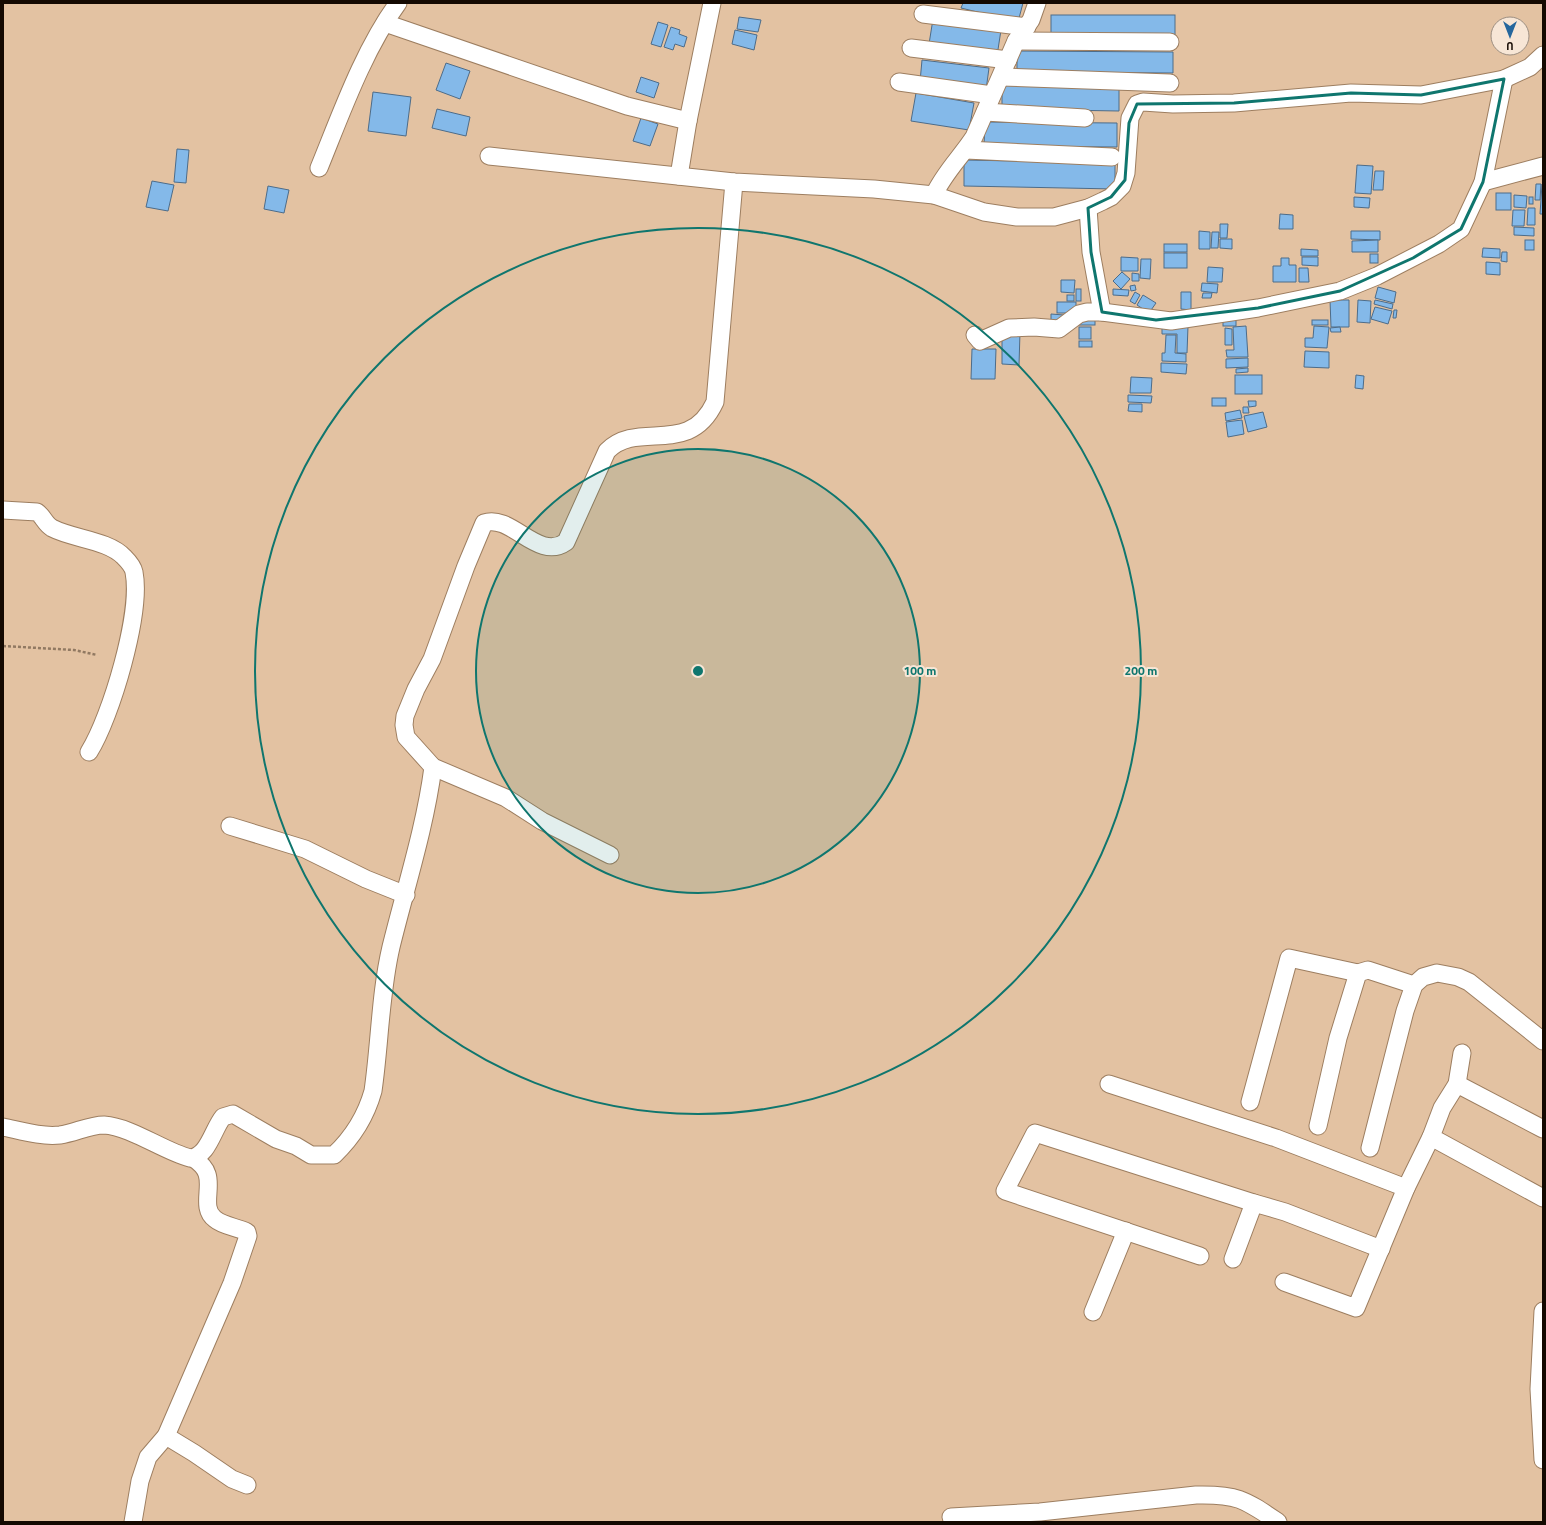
<svg xmlns="http://www.w3.org/2000/svg" width="1546" height="1525" viewBox="0 0 1546 1525" font-family="'Titillium Web',sans-serif">
<style>
.building{fill:#84b9e9;stroke:#4d6c89}
.lines{fill:none;stroke-linecap:round;stroke-linejoin:round}
.minor-casing{stroke:#9d7e60;stroke-width:19}
.path{stroke:#917962;stroke-width:2.5;stroke-dasharray:3 2;stroke-linecap:butt}
.minor{stroke:#fff;stroke-width:17}
.marked{fill:none;stroke:#0f766e;stroke-width:3;stroke-linejoin:round}
.ring{fill:none;stroke:#0f766e;stroke-width:2}
.centre{fill:#0f766e;stroke:#f7e6d6;stroke-width:2}
.ring-label{font-size:12px;text-anchor:middle;font-weight:bold;fill:#0f766e;stroke:#f7e6d6;stroke-width:4;stroke-linejoin:round;paint-order:stroke}
</style>
<rect width="100%" height="100%" fill="#e3c2a2"/>
<!-- building -->
<g class="building">
<polygon points="963,3 1023,3 1018,22 961,8"/>
<rect x="1051" y="15" width="124" height="22"/>
<polygon points="739,17 761,20 758,32 737,29"/>
<polygon points="933,19 1001,30 997,56 929,44"/>
<polygon points="658,22 668,25 661,47 651,44"/>
<polygon points="671,27 680,30 679,34 687,37 684,47 675,44 673,50 664,47"/>
<polygon points="735,30 757,35 754,50 732,44"/>
<polygon points="1017,51 1173,52 1173,73 1017,72"/>
<polygon points="922,60 989,68 986,90 920,82"/>
<polygon points="446,63 470,71 460,99 436,90"/>
<polygon points="641,77 659,83 654,98 636,92"/>
<polygon points="1002,85 1119,87 1119,111 1002,109"/>
<polygon points="373,92 411,97 406,136 368,131"/>
<polygon points="916,93 974,103 969,130 911,121"/>
<polygon points="437,109 470,117 466,136 432,128"/>
<polygon points="641,118 658,124 650,146 633,141"/>
<polygon points="985,122 1117,123 1117,147 984,146"/>
<polygon points="177,149 189,150 186,183 174,182"/>
<polygon points="964,160 1115,163 1115,189 964,186"/>
<polygon points="1357,165 1373,166 1371,194 1355,193"/>
<polygon points="1375,171 1384,171 1383,190 1373,190"/>
<polygon points="152,181 174,185 168,211 146,207"/>
<polygon points="1536,184 1541,184 1540,200 1535,200"/>
<polygon points="1542,184 1543,184 1543,214 1540,214"/>
<polygon points="268,186 289,190 284,213 264,209"/>
<rect x="1496" y="193" width="15" height="17"/>
<polygon points="1514,195 1527,196 1526,208 1514,207"/>
<polygon points="1354,197 1370,198 1369,208 1354,207"/>
<rect x="1529" y="197" width="4" height="7"/>
<polygon points="1528,208 1535,208 1535,225 1527,225"/>
<polygon points="1513,210 1525,210 1524,226 1512,226"/>
<polygon points="1280,214 1293,215 1293,229 1279,229"/>
<polygon points="1220,224 1228,224 1227,238 1220,238"/>
<polygon points="1514,227 1534,228 1534,236 1514,235"/>
<polygon points="1199,231 1210,232 1210,249 1199,249"/>
<polygon points="1351,231 1380,231 1380,240 1351,239"/>
<polygon points="1212,232 1219,232 1218,248 1211,248"/>
<polygon points="1220,239 1232,239 1232,249 1220,248"/>
<polygon points="1378,240 1378,252 1352,252 1352,241"/>
<rect x="1525" y="240" width="9" height="10"/>
<rect x="1164" y="244" width="23" height="8"/>
<polygon points="1483,248 1500,249 1500,258 1482,257"/>
<polygon points="1301,249 1318,250 1318,256 1301,256"/>
<polygon points="1502,252 1507,252 1507,262 1501,261"/>
<rect x="1164" y="253" width="23" height="15"/>
<rect x="1370" y="254" width="8" height="9"/>
<polygon points="1121,257 1138,258 1138,271 1121,271"/>
<polygon points="1302,257 1318,257 1318,266 1302,265"/>
<polygon points="1281,258 1289,258 1289,265 1296,265 1296,282 1273,282 1273,266 1281,266"/>
<polygon points="1141,259 1151,259 1150,279 1140,278"/>
<polygon points="1486,262 1500,263 1500,275 1486,274"/>
<polygon points="1208,267 1223,268 1222,282 1207,282"/>
<polygon points="1299,268 1308,268 1309,282 1299,282"/>
<polygon points="1122,272 1130,279 1121,289 1113,281"/>
<polygon points="1132,273 1139,274 1139,281 1132,281"/>
<polygon points="1061,280 1075,280 1074,293 1061,292"/>
<polygon points="1202,283 1218,284 1217,293 1201,291"/>
<polygon points="1135,285 1136,290 1131,291 1130,286"/>
<polygon points="1378,287 1396,292 1394,303 1375,298"/>
<rect x="1076" y="289" width="5" height="12"/>
<polygon points="1113,289 1129,290 1128,296 1113,295"/>
<polygon points="1135,292 1140,295 1135,304 1130,301"/>
<polygon points="1181,292 1191,292 1191,310 1181,309"/>
<polygon points="1203,293 1212,293 1211,298 1202,298"/>
<rect x="1067" y="295" width="7" height="6"/>
<polygon points="1143,295 1156,303 1149,313 1137,305"/>
<polygon points="1330,300 1349,300 1349,327 1331,327"/>
<polygon points="1358,300 1371,301 1370,323 1357,322"/>
<polygon points="1375,300 1393,304 1392,309 1374,304"/>
<rect x="1057" y="302" width="19" height="11"/>
<polygon points="1375,307 1392,311 1388,324 1371,319"/>
<polygon points="1394,310 1397,310 1396,318 1393,318"/>
<polygon points="1051,314 1064,315 1064,323 1051,323"/>
<rect x="1079" y="316" width="16" height="9"/>
<rect x="1223" y="319" width="13" height="7"/>
<rect x="1312" y="320" width="16" height="5"/>
<polygon points="1162,326 1188,326 1187,353 1177,353 1177,334 1162,334"/>
<polygon points="1246,326 1248,357 1227,357 1226,350 1234,350 1233,327"/>
<polygon points="1314,326 1329,327 1327,348 1305,347 1305,338 1313,338"/>
<rect x="1079" y="327" width="12" height="12"/>
<polygon points="1340,327 1341,332 1331,332 1330,328"/>
<polygon points="1225,328 1232,329 1232,345 1225,345"/>
<polygon points="1020,332 1019,365 1002,364 1002,335"/>
<polygon points="1166,335 1176,335 1175,353 1186,354 1186,362 1162,361 1162,353 1165,353"/>
<rect x="1079" y="341" width="13" height="6"/>
<polygon points="972,349 996,349 995,379 971,379"/>
<polygon points="1305,351 1329,352 1329,368 1304,367"/>
<polygon points="1248,358 1248,367 1226,368 1226,359"/>
<polygon points="1161,363 1187,364 1186,374 1161,372"/>
<polygon points="1248,368 1248,372 1236,373 1236,369"/>
<rect x="1235" y="375" width="27" height="19"/>
<polygon points="1356,375 1364,376 1363,389 1355,388"/>
<polygon points="1131,377 1152,378 1151,393 1130,393"/>
<polygon points="1128,395 1152,396 1151,403 1128,402"/>
<rect x="1212" y="398" width="14" height="8"/>
<polygon points="1248,401 1256,401 1256,406 1249,407"/>
<polygon points="1129,404 1142,404 1142,412 1128,411"/>
<polygon points="1243,407 1248,407 1249,413 1243,413"/>
<polygon points="1240,410 1242,418 1226,421 1225,413"/>
<polygon points="1263,412 1267,427 1248,432 1244,416"/>
<polygon points="1242,420 1244,434 1228,437 1226,422"/>
</g>
<g class="lines">
<!-- minor casing -->
<g class="minor-casing">
<g id="minor">
<polyline points="923,14 1027,27"/>
<polyline points="385,23 627,106 688,121"/>
<polyline points="1016,41 1170,42"/>
<polyline points="911,48 1008,60"/>
<polyline points="1001,77 1170,83"/>
<polyline points="899,82 992,95"/>
<polyline points="985,112 1085,118"/>
<polyline points="966,150 1112,157"/>
<polyline points="489,156 734,182 874,189 934,195 984,212 1017,217 1054,217 1088,208 1103,201 1111,197 1122,186 1126,173 1130,118 1137,104 1143,102 1173,104 1234,103 1351,93 1421,95 1504,79 1530,67 1543,55"/>
<path d="M319 168C341 114 364 49 398 3"/>
<polyline points="679,176 688,121 712,3"/>
<polyline points="1483,182 1543,166"/>
<path d="M934 195C944 173 961 157 974 137L1016 41 1031 20 1037 3"/>
<polyline points="1088,208 1091,252 1102,312"/>
<polyline points="975,335 980,341 1009,328 1034,327 1059,329 1079,314 1087,312 1102,312 1171,321 1258,308 1340,291 1377,276 1439,244 1461,229 1483,182 1504,79"/>
<path d="M3 510 37 512C43 516 45 524 52 528 73 539 108 540 124 557 128 561 133 567 134 572 142 613 111 717 89 752"/>
<polyline points="230,826 305,849 366,879 406,895"/>
<path d="M610 855 542 821 506 798 433 767 406 737 404 725 405 716 416 689 432 659 466 566 484 523C511 513 538 562 566 542L607 451C639 419 689 458 715 402L734 182"/>
<polyline points="1462,1053 1457,1084 1442,1108 1431,1137 1543,1198"/>
<polyline points="1109,1084 1276,1138 1406,1188"/>
<polyline points="1457,1084 1543,1129"/>
<polyline points="1250,1102 1289,958 1358,973"/>
<polyline points="1318,1126 1338,1038 1358,973 1368,970 1414,985"/>
<path d="M3 1127C22 1131 41 1137 60 1135 75 1133 89 1125 104 1125 132 1127 163 1151 190 1158 208 1157 213 1129 223 1117L233 1114 276 1139 296 1146 311 1155H334C353 1137 366 1116 373 1091 380 1043 380 994 391 947 406 886 425 828 433 767"/>
<polyline points="1370,1148 1405,1011 1414,985 1423,977 1437,973 1458,977 1469,982 1543,1041"/>
<polyline points="1200,1256 1005,1191 1035,1133 1254,1203"/>
<polyline points="1233,1259 1254,1203 1285,1212 1381,1249"/>
<polyline points="1284,1282 1356,1308 1406,1188 1431,1137"/>
<polyline points="1543,1311 1539,1389 1543,1460"/>
<polyline points="1093,1312 1126,1231"/>
<polyline points="166,1436 194,1453 232,1479 247,1485"/>
<path d="M951 1517 1040 1512 1196 1495C1237 1494 1244 1499 1278 1522"/>
<path d="M133 1522 140 1481 148 1457 166 1436 232 1283 248 1236 247 1232C237 1227 223 1226 215 1219 201 1209 212 1188 207 1174 205 1167 199 1162 193 1158"/>
</g>
</g>
<!-- path -->
<polyline class="path" points="3,646 74,650 97,655"/>
<!-- minor -->
<use href="#minor" class="minor"/>
</g>
<!-- marked area -->
<path class="marked" d="M1504 79 1483 182 1461 229 1413 258 1340 291 1258 308 1156 320 1102 312 1091 252 1088 208 1111 197 1125 180 1129 123 1137 104 1234 103 1351 93 1421 95Z"/>
<!-- distance rings -->
<circle cx="698" cy="671" r="222" fill="#0f766e" fill-opacity=".12"/>
<g class="ring">
<circle cx="698" cy="671" r="222"/>
<circle cx="698" cy="671" r="443"/>
</g>
<circle cx="698" cy="671" r="6" class="centre"/>
<g class="ring-label">
<text x="920" y="675">100 m</text>
<text x="1141" y="675">200 m</text>
</g>
<!-- border -->
<rect width="1546" height="1525" fill="none" stroke="#140901" stroke-width="8"/>
<!-- north arrow -->
<g transform="translate(1510 36) rotate(180)"><circle r="19" fill="#f7e6d6" stroke="#9c8e81"/>
<path d="M0-3L7 15L0 10L-7 15Z" fill="#25679d"/>
<text y="-6" font-size="11" font-weight="bold" text-anchor="middle" fill="#140901">U</text>
</g>
</svg>
